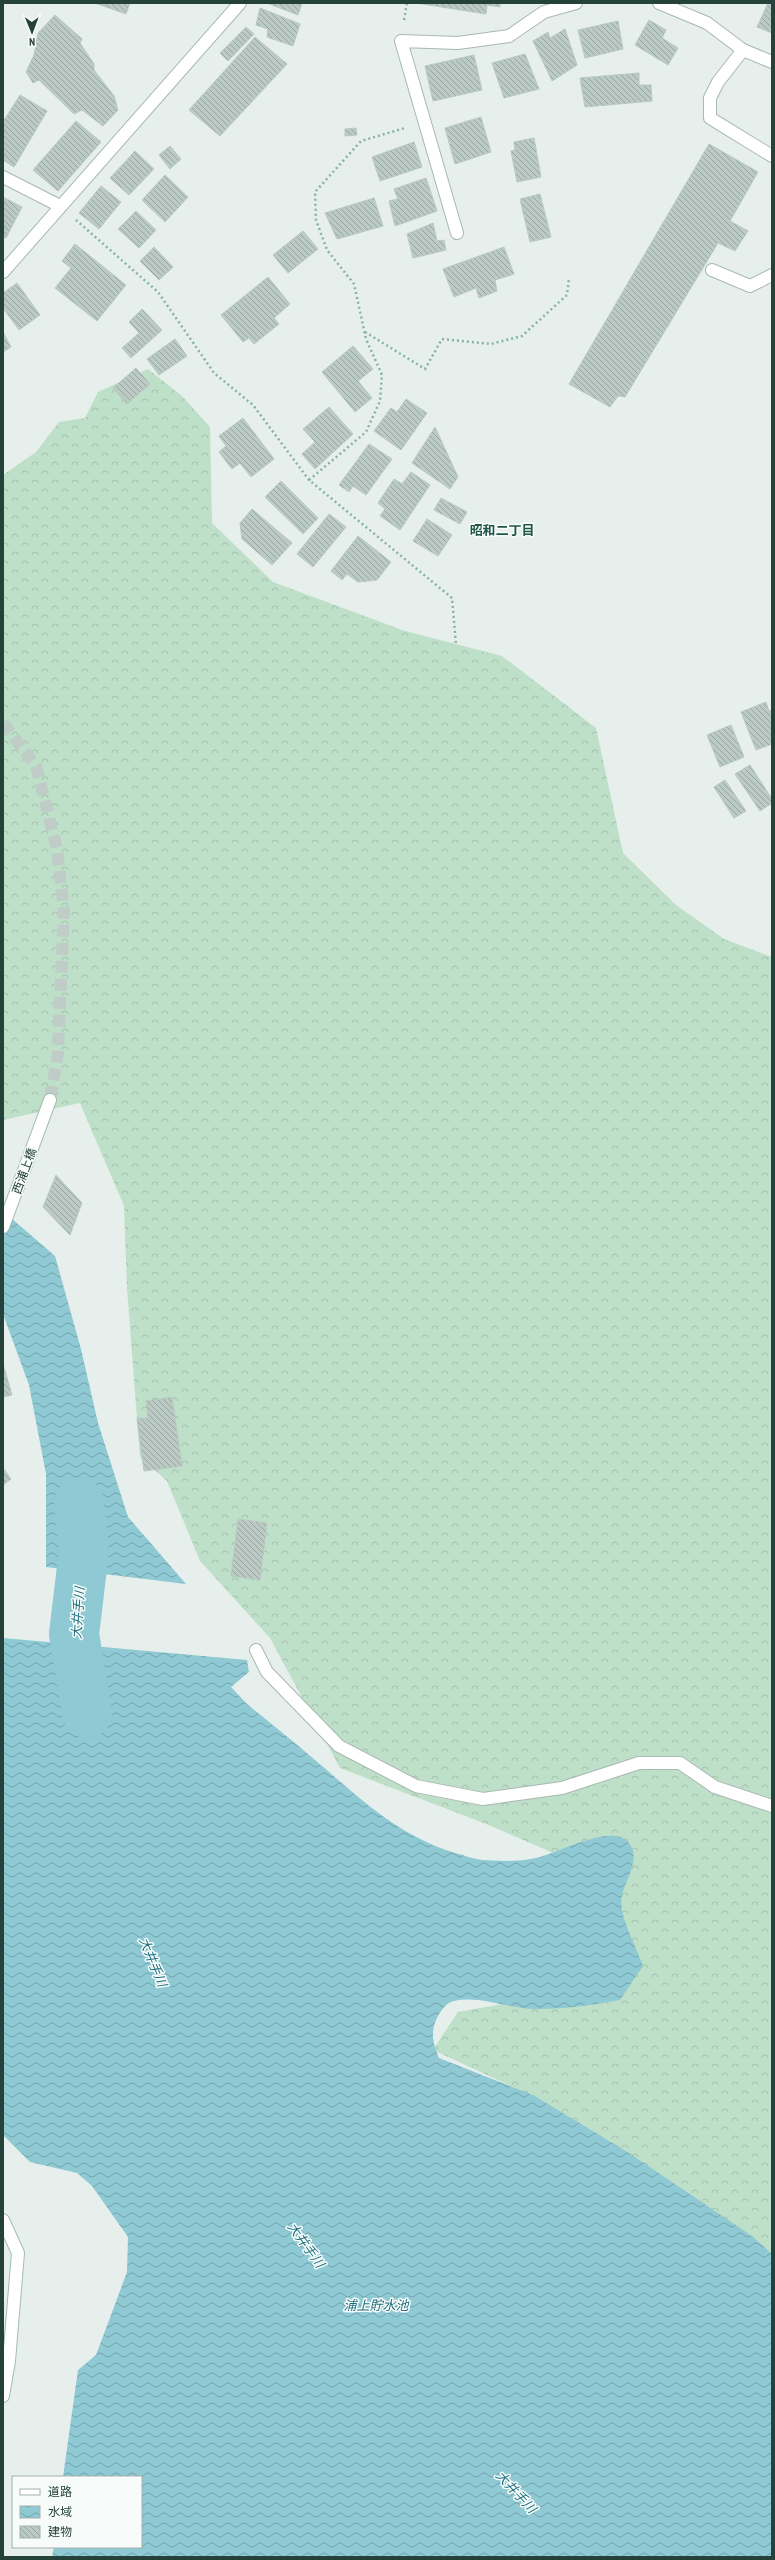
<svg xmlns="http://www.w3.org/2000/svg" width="775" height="2560" viewBox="0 0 775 2560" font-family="'PT Sans Narrow','Noto Sans JP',sans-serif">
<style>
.forest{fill:url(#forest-crowns)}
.water{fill:url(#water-waves)}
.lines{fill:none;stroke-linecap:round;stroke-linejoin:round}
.river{stroke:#8ec9d4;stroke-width:50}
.building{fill:url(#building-back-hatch);stroke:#b8c9c2}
.secondary-tunnel{stroke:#bfccc8;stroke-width:12;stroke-dasharray:12 6;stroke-linecap:butt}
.street-casing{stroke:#a8b8b2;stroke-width:14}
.secondary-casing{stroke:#a4bbb3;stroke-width:14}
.path{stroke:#86b3a5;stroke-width:2.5;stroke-dasharray:2 3;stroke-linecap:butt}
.street{stroke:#fff;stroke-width:12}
.secondary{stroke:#fff;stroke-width:12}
.labels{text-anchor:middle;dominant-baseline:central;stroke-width:3;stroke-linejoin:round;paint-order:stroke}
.street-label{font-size:12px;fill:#24423a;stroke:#f7fbf9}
.neighbourhood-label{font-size:13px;font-weight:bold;fill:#1f5548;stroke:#f7fbf9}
.water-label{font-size:13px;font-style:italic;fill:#1c6f80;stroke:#f7fbf9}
</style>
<defs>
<pattern id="forest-crowns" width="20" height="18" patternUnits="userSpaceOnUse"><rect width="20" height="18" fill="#bfe0c8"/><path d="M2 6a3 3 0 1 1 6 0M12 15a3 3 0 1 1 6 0" fill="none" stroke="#a4c1ad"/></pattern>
<pattern id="water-waves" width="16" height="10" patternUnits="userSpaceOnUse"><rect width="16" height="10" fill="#8ec9d4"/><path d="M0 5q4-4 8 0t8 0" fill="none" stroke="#74a5ad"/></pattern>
<pattern id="building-back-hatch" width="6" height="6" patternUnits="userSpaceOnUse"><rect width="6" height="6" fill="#bbcac4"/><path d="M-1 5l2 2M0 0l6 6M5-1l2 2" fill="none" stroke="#98a6a0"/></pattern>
</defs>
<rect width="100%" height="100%" fill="#e6efeb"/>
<!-- forest -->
<polygon class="forest" points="148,369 182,396 210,427 212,523 273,582 405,631 502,656 596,728 623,853 676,905 724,939 772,957 772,2275 530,2095 433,2050 458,2012 630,1981 593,1870 486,1824 340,1768 270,1638 200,1561 167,1481 140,1457 127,1289 124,1206 80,1103 3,1120 3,475 36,452 59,422 85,418 98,392"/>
<!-- water -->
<g class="water">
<polygon points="3,1211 55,1256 81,1349 98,1423 128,1517 186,1584 46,1567 46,1474 29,1385 3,1314"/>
<path d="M3 1638 247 1660 249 1672 231 1687 247 1704C270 1723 293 1741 315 1760 361 1799 397 1835 455 1853 464 1855 473 1859 482 1860 499 1861 518 1862 536 1858 558 1853 610 1824 627 1841 643 1857 626 1878 622 1895 617 1914 637 1947 643 1966L620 2000C593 2005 566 2009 538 2009 511 2010 481 1995 454 2001 445 2003 441 2011 437 2018 430 2032 433 2043 439 2058L533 2095 629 2153 752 2236 772 2254V2557H52L54 2547H141V2477H63L78 2370 96 2355 111 2315 127 2272 128 2237 92 2186 77 2173 30 2162 3 2135Z"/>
</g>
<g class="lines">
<!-- river -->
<polyline class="river" points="79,1503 84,1551 74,1634 87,1713"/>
</g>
<!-- building -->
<g class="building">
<polygon points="95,3 130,3 126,14"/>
<polygon points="267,3 302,3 298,15"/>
<polygon points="416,3 500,3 500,7 487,5 486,14"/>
<polygon points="768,3 772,3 772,33 757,27"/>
<polygon points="260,8 300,24 293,46 267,37 268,29 256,25"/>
<polygon points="55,15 82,39 80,43 94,64 94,70 114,96 118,110 103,126 82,110 74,114 39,80 33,83 26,72 34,55 38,33"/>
<polygon points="649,20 666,30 662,38 678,48 668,65 635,45"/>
<polygon points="618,21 623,49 585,58 578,30"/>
<polygon points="246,27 254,34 228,61 220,53"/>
<polygon points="565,29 577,65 552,81 533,41 548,32 550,38"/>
<polygon points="255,37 287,64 220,136 189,110"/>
<polygon points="525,54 539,89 504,98 492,63"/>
<polygon points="474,55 482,90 433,101 425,66"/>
<polygon points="639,73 639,85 651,85 652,101 585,107 580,78"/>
<polygon points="20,95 47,111 14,167 3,160 3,122"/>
<polygon points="481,117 491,152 455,164 445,128"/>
<polygon points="76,121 101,142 58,191 33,170"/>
<polygon points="356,128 357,135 345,136 345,129"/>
<polygon points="534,138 541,177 517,182 511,151 515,150 514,142"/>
<polygon points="414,142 422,167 380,181 372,157"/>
<polygon points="709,144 758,172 730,221 748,231 735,251 718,243 625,397 618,396 610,407 569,384"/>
<polygon points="170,146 181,159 170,169 159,155"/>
<polygon points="135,151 154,169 129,195 110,178"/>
<polygon points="165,175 188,197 165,222 142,200"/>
<polygon points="426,178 437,211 395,226 389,201 398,199 394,189"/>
<polygon points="101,186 121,202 99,229 79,213"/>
<polygon points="540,194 551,237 530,242 520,199"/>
<polygon points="3,197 22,207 6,238 3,237"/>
<polygon points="374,198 383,226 337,239 325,213"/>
<polygon points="136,211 156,230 139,248 118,229"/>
<polygon points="433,223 437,241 444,240 446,250 413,258 407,234"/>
<polygon points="303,231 318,249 288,273 273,255"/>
<polygon points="75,244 126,285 97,321 55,288 71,268 62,261"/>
<polygon points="154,247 173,267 159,280 140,261"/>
<polygon points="504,247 514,274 495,280 497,291 479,298 476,288 454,297 443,269"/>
<polygon points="268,277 290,304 274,318 279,324 254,344 249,338 243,342 221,315"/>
<polygon points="17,283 40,315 19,330 3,308 3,293"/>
<polygon points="142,309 162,330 131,358 122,348 139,333 129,322"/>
<polygon points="3,332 11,347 3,352"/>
<polygon points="175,339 187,356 159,375 147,359"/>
<polygon points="353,346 373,369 358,381 372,398 355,412 322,372"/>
<polygon points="136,368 150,384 127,404 113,388"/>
<polygon points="406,399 427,413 401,450 374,431 391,408 397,412"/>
<polygon points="329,407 353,434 315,469 302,454 315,442 303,429"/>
<polygon points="243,418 274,459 251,477 240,463 232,469 219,452 226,446 219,436"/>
<polygon points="435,427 458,477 450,489 412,463"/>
<polygon points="369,444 392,459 366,495 353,486 349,492 339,485"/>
<polygon points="411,472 430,485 400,530 380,516 385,509 378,503 394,479 402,484"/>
<polygon points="281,481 318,518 303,534 265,497"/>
<polygon points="441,498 467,512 460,524 434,510"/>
<polygon points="252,509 292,543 272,565 242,539 240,523"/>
<polygon points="329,514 346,527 313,567 297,554"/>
<polygon points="427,519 452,535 438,556 413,541"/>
<polygon points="358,536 391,562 377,580 358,582 347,574 342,580 331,571"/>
<polygon points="766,702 769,711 772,710 772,744 756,750 741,712"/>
<polygon points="731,725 744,757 720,767 707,735"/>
<polygon points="750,765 772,799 772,803 760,811 735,774"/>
<polygon points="725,780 746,811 734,818 714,787"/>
<polygon points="56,1175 82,1203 70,1235 43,1207"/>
<polygon points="3,1364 12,1395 3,1397"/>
<polygon points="172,1397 182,1466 144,1471 137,1419 148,1418 146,1401"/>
<polygon points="3,1468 11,1479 3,1485"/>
<polygon points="238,1519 267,1523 260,1580 231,1576"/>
</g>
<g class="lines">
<!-- secondary-tunnel -->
<polyline class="secondary-tunnel" points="3,723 36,766 57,849 64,911 58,1053 50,1100"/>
<!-- street casing -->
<g class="street-casing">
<g id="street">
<polyline points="659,3 707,23 743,50 772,62"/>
<polyline points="743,50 718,82 710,98 710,118 772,156"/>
<polyline points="3,177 60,206"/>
<polyline points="457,233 401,41 458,43 509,36 544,12 576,3"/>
<polyline points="712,270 750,286 772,275"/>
<polyline points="3,272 240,3"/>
<polyline points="256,1650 267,1672 339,1746 416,1786 483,1799 562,1788 639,1763 680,1763 715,1787 772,1806"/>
</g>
</g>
<!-- secondary casing -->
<g class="secondary-casing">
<g id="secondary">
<polyline points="3,1227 50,1100"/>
<polyline points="3,2220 18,2253 9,2361 3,2396"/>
</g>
</g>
<!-- path -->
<g class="path">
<polyline points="404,20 407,3"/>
<polyline points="76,220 158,292 214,373 253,405 309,480 452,598 456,645"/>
<polyline points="365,332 425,369 442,339 491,344 522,336 567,295 569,279"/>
<polyline points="309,480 366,432 380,401 382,375 366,339 354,284 327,250 316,220 315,192 361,141 405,128"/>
</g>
<!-- street -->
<use href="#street" class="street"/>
<!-- secondary -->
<use href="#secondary" class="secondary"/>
</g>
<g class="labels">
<!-- street labels -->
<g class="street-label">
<text transform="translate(24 1171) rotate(-70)">西浦上橋</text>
</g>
<!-- neighbourhood labels -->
<g class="neighbourhood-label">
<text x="502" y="530">昭和二丁目</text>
</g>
<!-- water labels -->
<g class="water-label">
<text transform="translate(78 1613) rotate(-86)">大井手川</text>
<text transform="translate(153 1962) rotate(68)">大井手川</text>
<text transform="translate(306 2245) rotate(54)">大井手川</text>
<text x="376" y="2305">浦上貯水池</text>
<text transform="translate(516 2492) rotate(47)">大井手川</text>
</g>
</g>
<!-- border -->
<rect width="775" height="2560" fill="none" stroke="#24423a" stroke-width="8"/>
<!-- legend -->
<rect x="12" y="2476" width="130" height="72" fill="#f7fbf9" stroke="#a3b1ad"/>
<rect x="20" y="2489" width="20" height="6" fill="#ffffff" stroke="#a3b1ad"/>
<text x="48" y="2496" font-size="12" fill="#24423a">道路</text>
<rect x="20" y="2506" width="20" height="12" fill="url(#water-waves)" stroke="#a3b1ad"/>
<text x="48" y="2516" font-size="12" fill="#24423a">水域</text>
<rect x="20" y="2526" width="20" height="12" fill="url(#building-back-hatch)" stroke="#a3b1ad"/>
<text x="48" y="2536" font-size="12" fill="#24423a">建物</text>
<!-- north arrow -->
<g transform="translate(32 32) rotate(179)" stroke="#f7fbf9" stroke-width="3" paint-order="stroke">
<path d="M0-3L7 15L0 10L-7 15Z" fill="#24423a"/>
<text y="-6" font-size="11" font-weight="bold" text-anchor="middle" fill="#24423a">N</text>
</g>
</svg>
